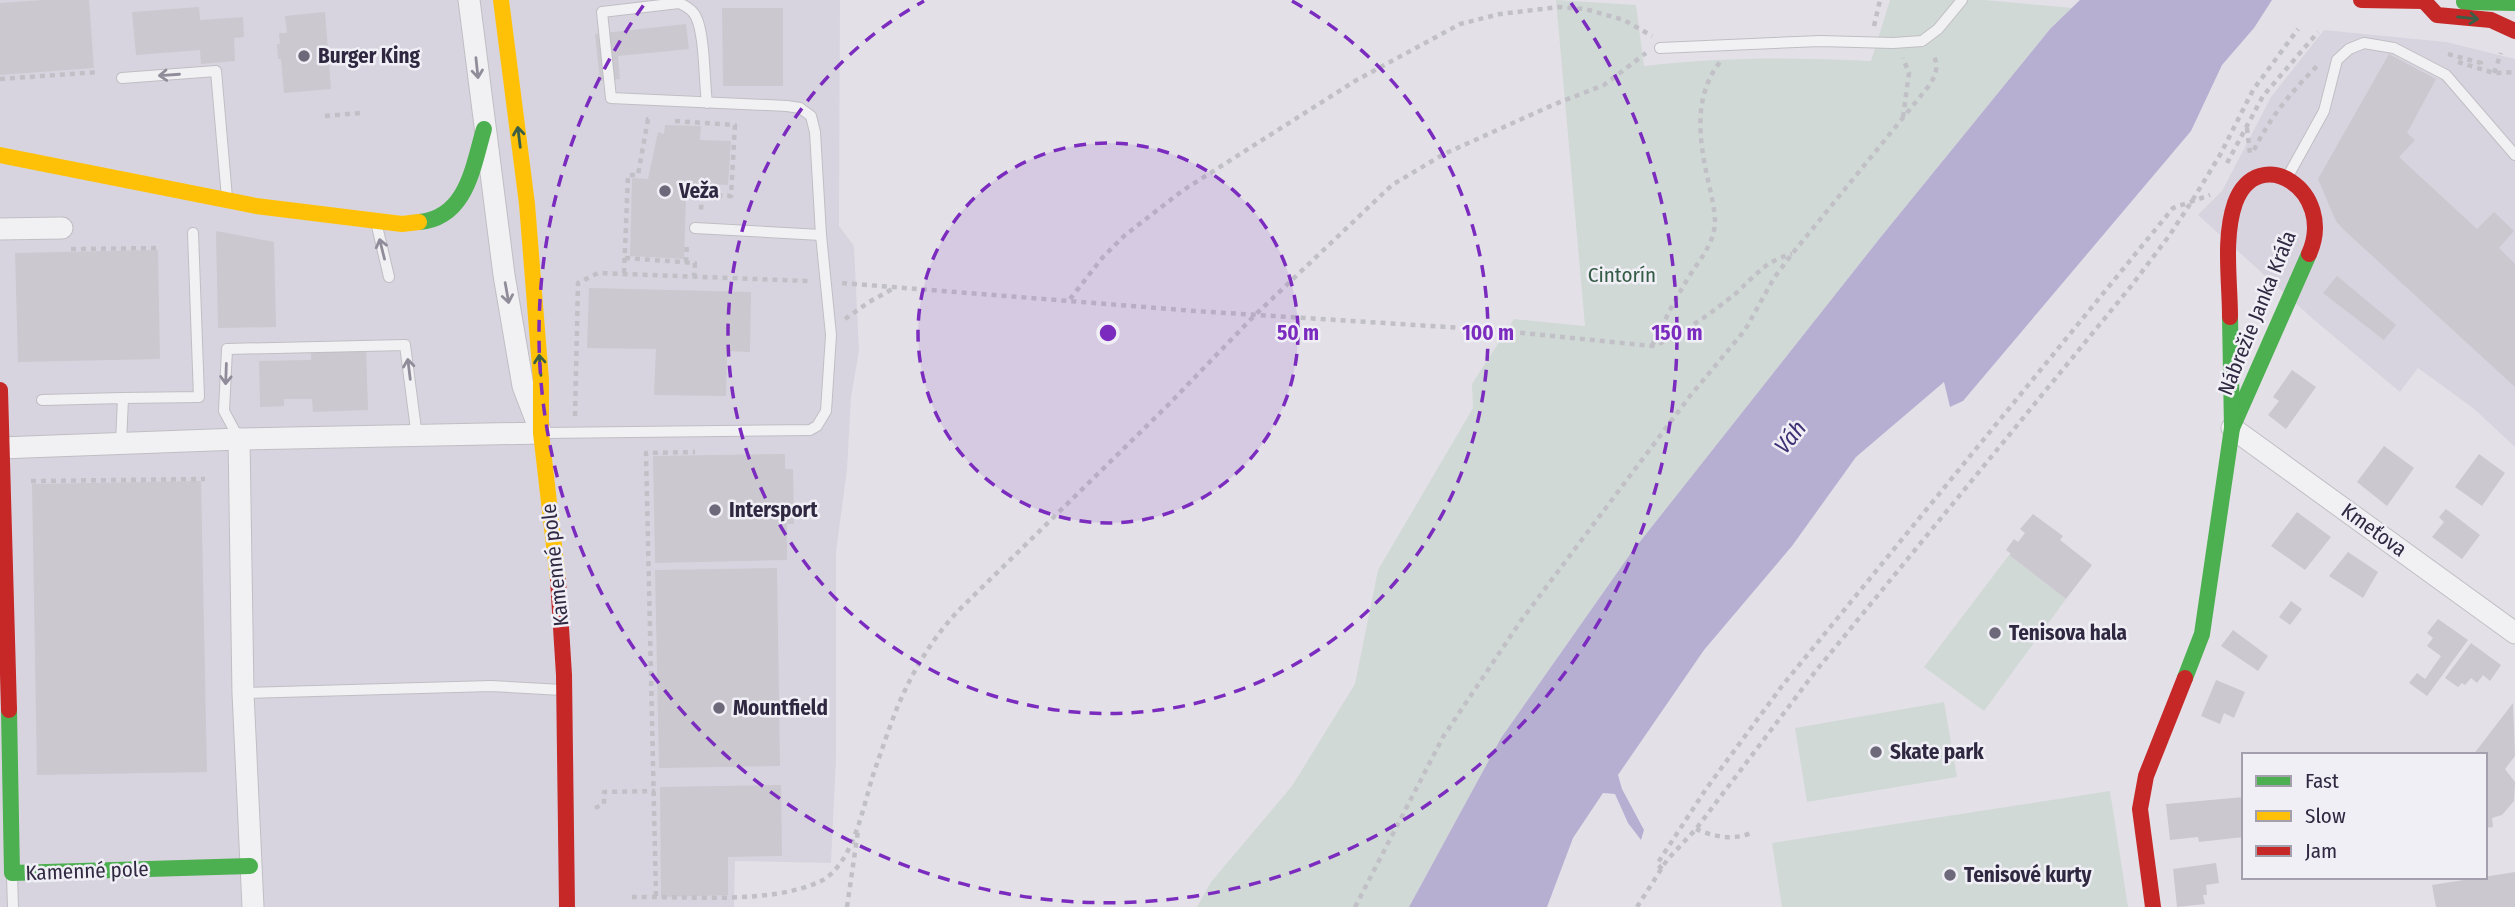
<svg xmlns="http://www.w3.org/2000/svg" width="2515" height="907" viewBox="0 0 2515 907" font-family="'Fira Sans Condensed',sans-serif">
<style>
.built{fill:#d8d4df}
.green{fill:#d0d9d5}
.water{fill:#b6afd2}
.building{fill:#cbc8cf}
.lines{fill:none;stroke-linecap:round;stroke-linejoin:round}
.lane-casing{stroke:#c0bec4;stroke-width:12}
.street-casing{stroke:#c0bec4;stroke-width:23}
.path{stroke:#c1c0c7;stroke-width:4.5;stroke-dasharray:5 5;stroke-linecap:butt}
.lane{stroke:#f1f1f3;stroke-width:10}
.street{stroke:#f1f1f3;stroke-width:21}
.fast{stroke:#4caf50;stroke-width:16}
.slow{stroke:#ffc107;stroke-width:16}
.jam{stroke:#c62828;stroke-width:16}
.oneway{stroke:#3b5e46}
.oneway2{stroke:#908c9a}
.ring{fill:none;stroke:#7b2cbf;stroke-width:3.5;stroke-dasharray:12 9}
.poi-dot{fill:#6e697a;stroke:#f0eff6;stroke-width:2.5}
.labels{text-anchor:middle;dominant-baseline:central;stroke-width:5;stroke-linejoin:round;paint-order:stroke}
.poi-label{font-size:21px;font-weight:bold;fill:#2f2840;stroke:#f0eff6;text-anchor:start}
.park-label{font-size:21px;fill:#355c47;stroke:#f0eff6}
.street-label{font-size:21px;fill:#2f2840;stroke:#f0eff6}
.water-label{font-size:23px;font-style:italic;fill:#3f3274;stroke:#f0eff6}
.centre{fill:#7b2cbf;stroke:#f0eff6;stroke-width:3.5}
.ring-label{font-size:21px;text-anchor:middle;font-weight:bold;fill:#7b2cbf;stroke:#f0eff6;stroke-width:5;stroke-linejoin:round;paint-order:stroke}
</style>
<rect width="100%" height="100%" fill="#e3e1e7"/>
<!-- built -->
<g class="built">
<polygon points="0,0 840,0 839,226 854,246 859,351 851,397 847,470 836,552 836,758 831,863 735,861 734,907 0,907"/>
<polygon points="2324,30 2446,42 2515,59 2515,447 2473,408 2418,368 2400,392 2313,319 2198,215 2222,191 2271,97"/>
</g>
<!-- green -->
<g class="green">
<path d="M1556 0 1636 5 1644 66C1720 57 1795 57 1871 61L1890 0H1984L2072 8 2050 29 1880 238 1631 553 1501 738 1409 907H1197L1211 882 1292 786 1355 684 1378 570 1473 408 1472 384 1514 319 1585 326Z"/>
<polygon points="2009,555 2066,599 1984,711 1924,667"/>
<polygon points="1944,702 1957,777 1807,802 1795,728"/>
<polygon points="2110,791 2128,907 1782,907 1772,843"/>
</g>
<!-- water -->
<polygon class="water" points="2080,0 2272,0 2254,28 2222,65 2191,131 1963,401 1950,407 1944,382 1856,457 1792,546 1704,650 1618,775 1622,789 1644,830 1641,840 1628,823 1615,794 1603,793 1573,838 1547,907 1409,907 1501,738 1631,553 1880,238 2050,29"/>
<!-- building -->
<g class="building">
<polygon points="44,0 89,0 94,68 0,75 0,3"/>
<polygon points="199,7 200,20 243,17 244,37 234,38 235,61 201,64 200,50 136,55 132,12"/>
<polygon points="722,8 783,8 783,86 723,86"/>
<polygon points="325,12 331,89 284,93 281,59 278,59 277,44 280,44 279,33 287,33 285,16"/>
<polygon points="686,24 689,49 618,56 620,79 600,81 595,34"/>
<polygon points="2389,54 2436,79 2407,133 2415,140 2399,157 2477,229 2494,212 2514,231 2499,248 2515,264 2515,387 2343,229 2336,221 2318,179"/>
<polygon points="665,125 701,126 700,140 731,141 728,185 698,183 698,197 686,197 684,259 630,256 632,178 648,179 658,132 664,134"/>
<polygon points="216,231 274,242 276,327 218,328"/>
<polygon points="158,250 160,359 18,362 15,253"/>
<polygon points="2337,276 2396,325 2384,340 2323,293"/>
<polygon points="589,288 751,292 750,352 727,351 726,396 654,395 656,349 587,348"/>
<polygon points="366,347 368,410 313,412 312,399 284,399 284,406 260,407 259,361 311,360 311,348"/>
<polygon points="2292,370 2316,387 2286,429 2268,415 2279,401 2273,397"/>
<polygon points="2384,446 2414,468 2387,506 2357,482"/>
<polygon points="785,454 785,469 793,469 794,524 787,524 787,560 655,563 653,456"/>
<polygon points="2479,454 2505,473 2482,506 2455,487"/>
<polygon points="201,481 207,772 37,775 32,484"/>
<polygon points="2446,509 2480,535 2462,559 2432,537 2444,522 2439,517"/>
<polygon points="2297,512 2331,537 2305,570 2271,546"/>
<polygon points="2033,514 2063,536 2060,540 2092,565 2066,599 2009,555 2011,554 2006,550 2014,539 2018,542 2025,533 2020,529"/>
<polygon points="2348,552 2378,572 2363,598 2329,576"/>
<polygon points="777,568 780,766 659,768 655,570"/>
<polygon points="2291,601 2302,609 2290,625 2279,617"/>
<polygon points="2438,619 2468,640 2427,696 2409,683 2417,673 2425,679 2441,656 2427,646 2433,638 2427,633"/>
<polygon points="2233,630 2268,656 2258,671 2221,646"/>
<polygon points="2471,643 2501,665 2490,681 2483,675 2477,683 2471,678 2465,685 2462,683 2458,687 2445,678"/>
<polygon points="2216,680 2245,692 2234,718 2224,713 2220,724 2201,716"/>
<polygon points="2513,703 2515,756 2505,769 2515,782 2514,801 2502,815 2492,818 2493,827 2485,828 2485,755 2473,755"/>
<polygon points="781,785 782,856 728,857 728,895 661,897 660,787"/>
<polygon points="2244,797 2244,837 2199,842 2198,837 2170,840 2166,804"/>
<polygon points="2216,863 2219,883 2206,885 2207,895 2203,895 2205,904 2177,907 2173,869"/>
<polygon points="2515,872 2515,907 2436,907 2432,885"/>
</g>
<g class="lines">
<!-- lane casing -->
<g class="lane-casing">
<g id="lane">
<polyline points="1660,48 1820,41 1893,43 1922,41 1938,29 1962,0"/>
<polyline points="122,78 216,71 227,198"/>
<polyline points="2288,176 2324,111 2337,60 2349,49 2364,43 2394,48 2446,75 2515,155"/>
<polyline points="376,222 389,277"/>
<polyline points="695,228 821,235"/>
<polyline points="123,398 199,397 193,233"/>
<polyline points="42,400 123,398 121,443"/>
<path d="M544 433 810 430 817 426 826 411 831 335 821 235 815 132 811 116 800 108 787 106 611 98 602 12 679 3C686 6 693 10 696 17 705 35 704 81 707 103"/>
<polyline points="239,439 224,411 227,349 405,345 417,437"/>
<polyline points="243,693 491,686 562,690"/>
<polyline points="12,876 13,907"/>
</g>
</g>
<!-- street casing -->
<g class="street-casing">
<g id="street">
<polyline points="0,229 62,228"/>
<polyline points="2232,428 2515,633"/>
<polyline points="239,439 243,693 253,907"/>
<polyline points="0,448 239,439 541,433 523,386 504,275 469,0"/>
</g>
</g>
<!-- path -->
<g class="path">
<polyline points="1874,26 1880,0"/>
<polyline points="2448,54 2481,63 2479,68"/>
<polyline points="2458,62 2494,73 2515,72"/>
<polyline points="2494,73 2501,53"/>
<polyline points="0,79 99,72"/>
<polyline points="325,116 360,113"/>
<polyline points="1903,117 1909,73 1903,58"/>
<polyline points="675,121 735,125 731,196 702,195 701,210 699,210"/>
<polyline points="2247,128 2250,155"/>
<path d="M2254 150C2270 117 2292 91 2318 65"/>
<polyline points="2227,163 2263,96 2318,32"/>
<polyline points="71,249 161,248"/>
<polyline points="625,258 695,263 694,276"/>
<polyline points="686,262 687,244"/>
<polyline points="624,273 628,175 638,175 648,119 652,120"/>
<path d="M842 283 1195 311 1494 330 1652 346C1673 341 1717 309 1735 294 1755 276 1765 261 1792 254"/>
<polyline points="1070,299 1103,257 1124,236 1182,191 1355,81 1460,24 1500,14 1559,7 1585,9 1624,20 1652,36"/>
<polyline points="845,319 869,302 896,287"/>
<path d="M1652 346C1663 324 1674 301 1687 280 1698 261 1714 245 1715 223 1715 209 1711 194 1708 180 1699 140 1693 96 1720 62"/>
<polyline points="575,416 578,283 598,273 808,281"/>
<polyline points="31,481 205,479"/>
<polyline points="595,808 604,804 604,792 655,791"/>
<path d="M1696 829C1713 837 1736 841 1753 832"/>
<polyline points="1662,869 1657,864 1706,789 1782,686 2173,208 2210,195"/>
<polyline points="656,896 646,453 695,452"/>
<path d="M632 897C687 896 771 905 821 881 852 865 863 809 872 778 880 755 888 731 897 708 913 670 934 635 963 606L1168 405 1255 315 1392 185 1444 154 1555 104 1604 85 1646 53"/>
<polyline points="847,907 858,831"/>
<path d="M1355 907 1443 737 1520 622 1690 396 1745 330 1774 278 1792 254 1928 87C1935 77 1940 66 1933 55"/>
<polyline points="1637,907 1667,860 1696,829 1815,672 2132,285 2169,236 2192,201 2220,155 2253,90 2298,29"/>
</g>
<!-- lane -->
<use href="#lane" class="lane"/>
<!-- street -->
<use href="#street" class="street"/>
<!-- fast -->
<g class="fast">
<polyline points="2464,2 2515,3"/>
<path d="M419 222C467 218 473 166 484 129"/>
<polyline points="2232,428 2309,254"/>
<polyline points="2185,678 2202,634 2232,428 2230,317"/>
<polyline points="9,710 12,873 250,866"/>
</g>
<!-- slow -->
<g class="slow">
<polyline points="501,0 527,204 541,380 541,433 558,580"/>
<polyline points="0,155 256,206 402,224 419,222"/>
</g>
<!-- jam -->
<g class="jam">
<polyline points="2361,0 2424,1"/>
<polyline points="2424,1 2437,15 2491,20 2515,31"/>
<path d="M2230 317C2230 281 2223 238 2235 203 2258 141 2337 191 2309 254"/>
<polyline points="0,390 9,710"/>
<polyline points="558,580 564,675 567,907"/>
<polyline points="2153,907 2140,809 2146,776 2185,678"/>
</g>
</g>
<!-- one-way arrows -->
<defs><path id="oneway-shaft" d="M-6 0H5M1.5-3L5.5 0L1.5 3" fill="none" stroke-width="1.6" stroke-linecap="round" stroke-linejoin="round" transform="scale(1.75)"/></defs>
<g class="oneway">
<use href="#oneway-shaft" transform="translate(2468 18) rotate(6)"/>
<use href="#oneway-shaft" transform="translate(519 137) rotate(-97)"/>
<use href="#oneway-shaft" transform="translate(540 365) rotate(-95)"/>
</g>
<g class="oneway2">
<use href="#oneway-shaft" transform="translate(477 68) rotate(84)"/>
<use href="#oneway-shaft" transform="translate(169 75) rotate(176)"/>
<use href="#oneway-shaft" transform="translate(382 249) rotate(-104)"/>
<use href="#oneway-shaft" transform="translate(507 293) rotate(80)"/>
<use href="#oneway-shaft" transform="translate(409 369) rotate(-97)"/>
<use href="#oneway-shaft" transform="translate(226 374) rotate(92)"/>
</g>
<!-- distance rings -->
<circle cx="1108" cy="333" r="190" fill="#7b2cbf" fill-opacity=".12"/>
<g class="ring">
<circle cx="1108" cy="333" r="190"/>
<path d="M1292 1A380 380 0 1 1 924 1"/>
<path d="M1571 3A569 569 0 1 1 645 3"/>
</g>
<!-- markers -->
<g class="poi-dot">
<circle cx="304" cy="56" r="7"/>
<circle cx="665" cy="191" r="7"/>
<circle cx="715" cy="510" r="7"/>
<circle cx="1995" cy="633" r="7"/>
<circle cx="719" cy="708" r="7"/>
<circle cx="1876" cy="752" r="7"/>
<circle cx="1950" cy="875" r="7"/>
</g>
<g class="labels">
<!-- poi labels -->
<g class="poi-label">
<text x="318" y="56">Burger King</text>
<text x="679" y="191">Veža</text>
<text x="729" y="510">Intersport</text>
<text x="2009" y="633">Tenisova hala</text>
<text x="733" y="708">Mountfield</text>
<text x="1890" y="752">Skate park</text>
<text x="1964" y="875">Tenisové kurty</text>
</g>
<!-- park labels -->
<g class="park-label">
<text x="1622" y="275">Cintorín</text>
</g>
<!-- street labels -->
<g class="street-label">
<text transform="translate(2257 313) rotate(-68)">Nábrežie Janka Kráľa</text>
<text transform="translate(2374 530) rotate(36)">Kmeťova</text>
<text transform="translate(555 565) rotate(-96)">Kamenné pole</text>
<text transform="translate(87 871) rotate(-2)">Kamenné pole</text>
</g>
<!-- water labels -->
<g class="water-label">
<text transform="translate(1790 437) rotate(-51)">Váh</text>
</g>
</g>
<circle cx="1108" cy="333" r="10" class="centre"/>
<g class="ring-label">
<text x="1298" y="340">50 m</text>
<text x="1488" y="340">100 m</text>
<text x="1677" y="340">150 m</text>
</g>
<!-- legend -->
<rect x="2242" y="753" width="245" height="126" fill="#f0eff6" stroke="#a39fad" stroke-width="2"/>
<rect x="2256" y="776" width="35" height="10" fill="#4caf50" stroke="#a39fad" stroke-width="2"/>
<text x="2305" y="788" font-size="21" fill="#2f2840">Fast</text>
<rect x="2256" y="811" width="35" height="10" fill="#ffc107" stroke="#a39fad" stroke-width="2"/>
<text x="2305" y="823" font-size="21" fill="#2f2840">Slow</text>
<rect x="2256" y="846" width="35" height="10" fill="#c62828" stroke="#a39fad" stroke-width="2"/>
<text x="2305" y="858" font-size="21" fill="#2f2840">Jam</text>
</svg>
